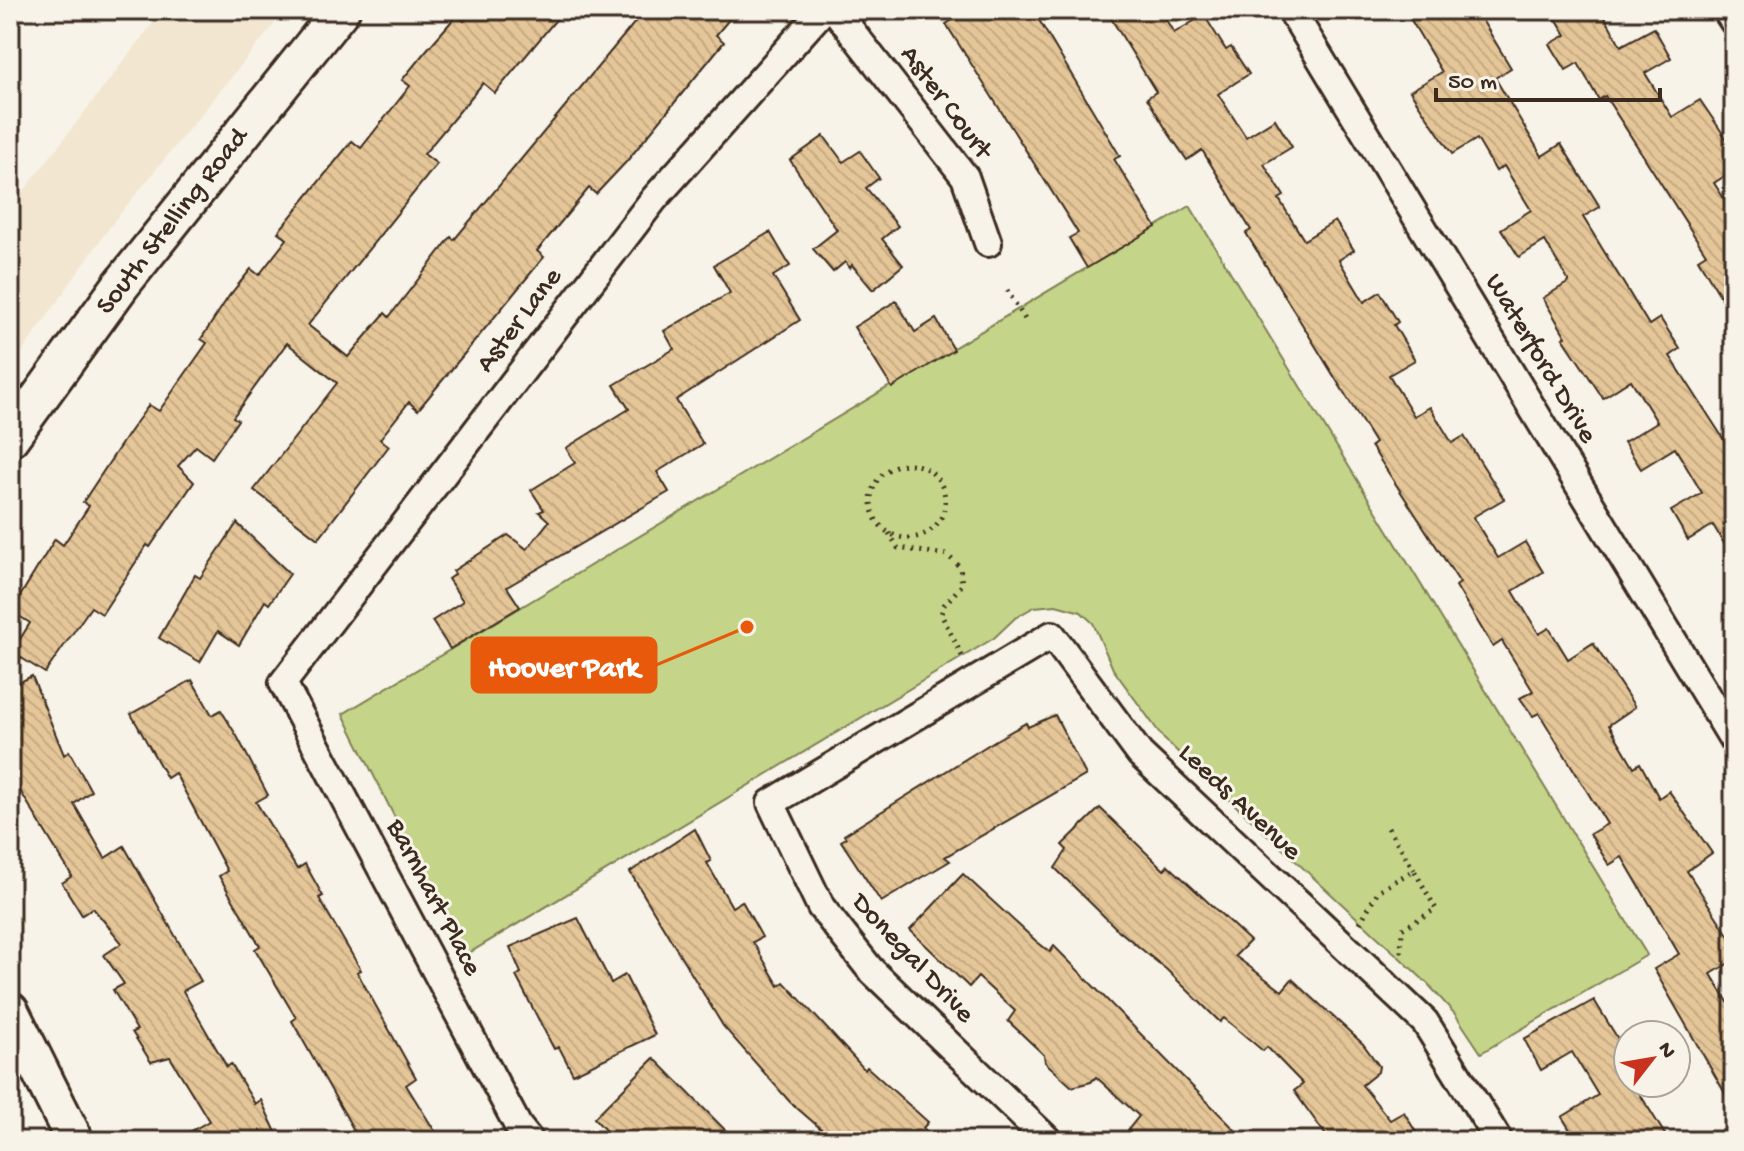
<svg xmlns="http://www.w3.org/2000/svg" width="1744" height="1151" viewBox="0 0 1744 1151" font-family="'Gochi Hand',sans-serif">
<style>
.built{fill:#f2e6d0}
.park{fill:#c4d489;stroke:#807f54;stroke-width:2}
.building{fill:url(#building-back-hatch);stroke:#3b2a1e;stroke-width:2}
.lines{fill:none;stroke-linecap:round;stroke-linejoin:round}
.street-casing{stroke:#3b2a1e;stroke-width:32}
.secondary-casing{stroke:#3b2a1e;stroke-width:42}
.path{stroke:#3b2a1e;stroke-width:5;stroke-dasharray:2 6;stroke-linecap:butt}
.street{stroke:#f7f3e8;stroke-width:26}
.secondary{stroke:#f7f3e8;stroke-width:36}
.labels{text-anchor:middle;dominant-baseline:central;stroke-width:6;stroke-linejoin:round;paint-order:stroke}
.street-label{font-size:28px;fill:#3b2a1e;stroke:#f7f3e8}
.leader{fill:none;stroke:#e8590c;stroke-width:3}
.callout-dot{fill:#e8590c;stroke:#f7f3e8;stroke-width:3}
.callout{fill:#e8590c;stroke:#e8590c;stroke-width:3}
.callout-label{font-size:30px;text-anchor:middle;font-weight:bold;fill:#fff}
</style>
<defs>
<pattern id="building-back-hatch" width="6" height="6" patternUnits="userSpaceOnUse" patternTransform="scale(2)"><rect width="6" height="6" fill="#e5c698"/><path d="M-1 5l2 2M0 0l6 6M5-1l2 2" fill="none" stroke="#c5aa83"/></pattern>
</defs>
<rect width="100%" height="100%" fill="#f7f3e8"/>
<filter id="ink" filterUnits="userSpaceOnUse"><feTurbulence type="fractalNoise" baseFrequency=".0125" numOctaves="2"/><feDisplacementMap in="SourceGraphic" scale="16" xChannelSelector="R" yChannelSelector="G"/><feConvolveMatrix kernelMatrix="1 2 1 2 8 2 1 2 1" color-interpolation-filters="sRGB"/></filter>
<g filter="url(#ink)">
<!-- built -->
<polygon class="built" points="163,10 286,10 114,221 10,369 10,209"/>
<!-- park -->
<polygon class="park" points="1190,206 1647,955 1481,1053 1455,1014 1427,983 1164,739 1113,669 1093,623 1081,612 1056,605 1034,607 1015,618 994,638 464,956 343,714"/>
<!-- building -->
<g class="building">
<polygon points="474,10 564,10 495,93 483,83 424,154 437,164 308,325 348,357 385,313 389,317 451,237 454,240 645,10 737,10 716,35 724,42 627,161 596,194 589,188 537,251 544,257 418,410 409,402 380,439 389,446 318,539 254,490 337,383 287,343 233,417 238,420 212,458 196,446 178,466 194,482 150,547 147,545 102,614 91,607 45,673 12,652 30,623 11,611 55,539 63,545 89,506 83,502 130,431 149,405 159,411 207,343 201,339 229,296 251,269 259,275 287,239 278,232 352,141 361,148 410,86 402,80 424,53 457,15 464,21"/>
<polygon points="969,10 1033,10 1120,156 1114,159 1156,227 1087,268 1069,238 1078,233 946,24"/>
<polygon points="1106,10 1160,10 1174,33 1204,15 1226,50 1231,47 1249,74 1218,94 1246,137 1275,119 1292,147 1264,164 1284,196 1279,199 1304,240 1335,221 1354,250 1339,260 1364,302 1380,292 1398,322 1394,325 1415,360 1389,375 1414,416 1430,407 1452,443 1464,436 1504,499 1473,517 1498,558 1525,542 1543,572 1513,591 1539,634 1549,628 1568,659 1593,643 1635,707 1609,725 1634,767 1640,763 1659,798 1669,791 1712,853 1687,871 1734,944 1734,960 1711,974 1734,1012 1734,1109 1654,969 1679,954 1622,857 1609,865 1590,834 1607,824 1539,713 1533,716 1520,698 1533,691 1502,641 1493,647 1456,586 1460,583 1371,446 1375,443 1246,233 1251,230 1202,150 1187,160 1169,134 1147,98 1156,92"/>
<polygon points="1405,10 1476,10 1511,68 1495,78 1542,156 1561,144 1600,207 1583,217 1649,325 1660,318 1680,349 1670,356 1734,455 1734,560 1713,525 1688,540 1671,511 1702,493 1675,448 1641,469 1624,442 1657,422 1631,380 1603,398 1563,338 1566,337 1543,298 1569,282 1545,241 1519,257 1501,229 1531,210 1504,166 1496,171 1477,139 1452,154 1410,91 1442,72"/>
<polygon points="1551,10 1601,10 1621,46 1654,28 1671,58 1645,73 1672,117 1700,100 1734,150 1734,170 1714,183 1734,214 1734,319 1698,259 1706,254 1605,96 1599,100 1578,63 1566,70 1550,44 1566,35"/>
<polygon points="824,136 843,162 860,151 879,178 866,188 898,226 882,239 903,265 873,290 852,265 850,268 845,262 833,272 813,249 837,230 790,160"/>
<polygon points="770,232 790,266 773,276 800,320 676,400 703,444 657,472 669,492 507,587 520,607 450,649 432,621 463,601 448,579 455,574 453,571 508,535 527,549 549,521 539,512 544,510 531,490 575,463 566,448 629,409 614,385 674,349 664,331 730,293 714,265"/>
<polygon points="896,301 915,332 936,319 954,350 892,388 854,327"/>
<polygon points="237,523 290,574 269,604 265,601 239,645 218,631 200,662 159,638 195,575 200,578"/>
<polygon points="32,676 64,755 69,751 91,791 74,804 105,858 124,846 201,981 183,991 227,1067 231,1064 255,1104 261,1100 280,1141 174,1141 209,1121 170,1057 151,1062 132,1032 137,1030 113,990 124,984 104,955 122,943 93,908 82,915 62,883 72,876 10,774 10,687"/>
<polygon points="192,680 212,715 221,710 238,738 268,795 256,802 297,869 305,864 323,896 319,898 361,970 357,972 416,1078 406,1085 441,1141 360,1141 292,1021 296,1018 255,949 260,946 219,876 227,871 175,773 167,778 131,714"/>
<polygon points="1055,715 1086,775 945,857 950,861 881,902 841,841 846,838 844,835 996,740 1026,723 1028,727"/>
<polygon points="1100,808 1164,870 1168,865 1250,941 1235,956 1282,991 1292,979 1363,1044 1379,1066 1378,1072 1362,1085 1390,1120 1404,1112 1421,1141 1330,1141 1294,1091 1303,1084 1267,1047 1263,1051 1224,1018 1220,1022 1167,970 1117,929 1055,868 1067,850 1062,845"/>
<polygon points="695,829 711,861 707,863 732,907 742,901 762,937 753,942 779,986 784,982 865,1070 867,1067 928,1122 923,1128 936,1141 835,1141 790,1102 723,1026 630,872"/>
<polygon points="963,874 1036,941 1050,952 1054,946 1246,1141 1138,1141 1128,1130 1139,1116 1096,1077 1091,1082 1072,1087 1045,1062 1044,1055 1008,1021 1015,1011 978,977 969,987 910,930"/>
<polygon points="578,918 611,983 625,975 655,1035 573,1074 559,1047 554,1049 516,976 521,973 510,947"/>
<polygon points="1594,1000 1628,1055 1628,1083 1633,1083 1669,1141 1577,1141 1562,1117 1598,1095 1572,1052 1541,1070 1524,1039"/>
<polygon points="654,1058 736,1141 615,1141 594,1118"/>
</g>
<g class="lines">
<!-- street casing -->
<g class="street-casing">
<g id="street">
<polyline points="835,10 965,177 988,243"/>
<polyline points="1291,10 1734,741"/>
<polyline points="1726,10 1734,22"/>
<polyline points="530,1141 518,1126 283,683 654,199 823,10"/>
<polyline points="1049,1141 870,969 821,907 771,803 1052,635 1140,754 1425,1022 1499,1141"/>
</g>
</g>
<!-- secondary casing -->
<g class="secondary-casing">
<g id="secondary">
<polyline points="10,438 121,285 341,10"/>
<polyline points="10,1011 75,1141"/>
</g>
</g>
<!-- path -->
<g class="path">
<polyline points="1007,290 1026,321"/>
<circle cx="908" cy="501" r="37"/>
<polyline points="889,533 898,548 947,555 960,567 962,585 944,605 941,614 963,658"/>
<polyline points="1388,828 1414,870"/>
<polyline points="1360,923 1378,891 1414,870 1436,909 1402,929 1401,954"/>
</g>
<!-- street -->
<use href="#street" class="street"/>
<!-- secondary -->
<use href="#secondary" class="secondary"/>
</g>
</g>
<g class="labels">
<!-- street labels -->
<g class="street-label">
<text transform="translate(945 103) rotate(53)">Aster Court</text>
<text transform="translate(173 222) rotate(-52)">South Stelling Road</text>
<text transform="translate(520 321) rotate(-53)">Aster Lane</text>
<text transform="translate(1540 359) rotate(59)">Waterford Drive</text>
<text transform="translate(1239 803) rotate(43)">Leeds Avenue</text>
<text transform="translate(433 898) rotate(62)">Barnhart Place</text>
<text transform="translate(912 959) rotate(47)">Donegal Drive</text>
</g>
</g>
<!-- callouts -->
<path class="leader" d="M747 627L656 665"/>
<circle class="callout-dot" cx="747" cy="627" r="8"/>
<rect class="callout" x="472" y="638" width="184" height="54" rx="8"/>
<g class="callout-label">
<text x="564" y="676">Hoover Park</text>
</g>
<!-- margin -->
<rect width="1744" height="1151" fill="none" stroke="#f7f3e8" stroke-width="40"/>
<rect x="20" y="20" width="1704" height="1111" fill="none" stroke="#3b2a1e" stroke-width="3" filter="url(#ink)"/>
<!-- north arrow -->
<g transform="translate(1652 1059) rotate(59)"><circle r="38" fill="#f7f3e8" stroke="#aca397" stroke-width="2"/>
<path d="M0-6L14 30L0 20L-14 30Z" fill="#c8321e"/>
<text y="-12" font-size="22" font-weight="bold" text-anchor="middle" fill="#3b2a1e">N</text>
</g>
<!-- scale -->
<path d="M1436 88v12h224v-12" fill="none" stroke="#3b2a1e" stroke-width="4"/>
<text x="1448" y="88" font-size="24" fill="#3b2a1e" stroke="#f7f3e8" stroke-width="6" paint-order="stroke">50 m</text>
</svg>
